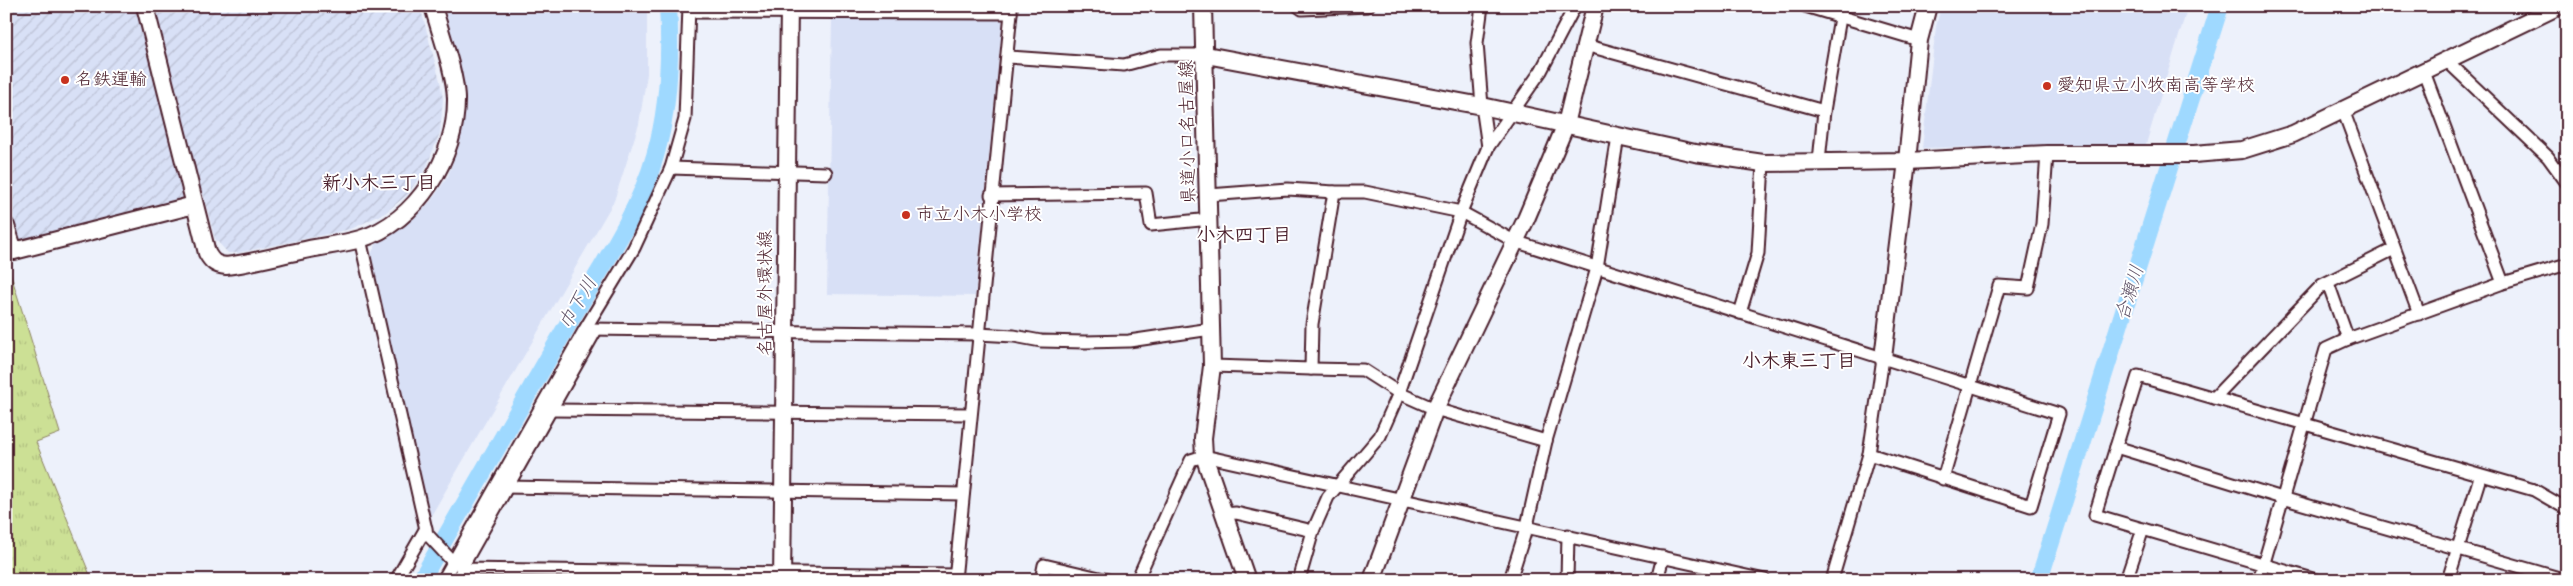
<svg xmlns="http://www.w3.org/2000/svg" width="2573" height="586" viewBox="0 0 2573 586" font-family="Mynerve,'Klee One',sans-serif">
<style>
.built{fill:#d8e0f6}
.industrial{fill:url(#industrial-furrows)}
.park{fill:url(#park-tufts);stroke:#8b8060}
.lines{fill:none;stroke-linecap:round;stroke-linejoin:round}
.river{stroke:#9fd9ff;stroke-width:18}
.street-casing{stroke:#4a1f2b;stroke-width:15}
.secondary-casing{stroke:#4a1f2b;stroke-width:20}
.street{stroke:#fff;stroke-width:11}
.secondary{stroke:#fff;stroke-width:16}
.poi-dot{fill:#c8321e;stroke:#fff;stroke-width:2}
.labels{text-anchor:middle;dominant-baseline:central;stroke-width:4;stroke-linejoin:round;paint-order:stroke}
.poi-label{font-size:18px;fill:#4a1f2b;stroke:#fff;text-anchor:start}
.street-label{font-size:18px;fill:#4a1f2b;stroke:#fff}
.neighbourhood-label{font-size:19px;font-weight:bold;fill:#4a1f2b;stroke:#fff}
.water-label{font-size:19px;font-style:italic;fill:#64576b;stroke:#fff}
</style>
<defs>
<pattern id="industrial-furrows" width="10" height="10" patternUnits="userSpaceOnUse" patternTransform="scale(1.25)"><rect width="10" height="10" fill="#d8e0f6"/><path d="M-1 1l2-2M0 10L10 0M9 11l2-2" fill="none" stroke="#bbc0d3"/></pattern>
<pattern id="park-tufts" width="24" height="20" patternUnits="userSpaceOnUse" patternTransform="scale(1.25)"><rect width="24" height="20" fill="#cce095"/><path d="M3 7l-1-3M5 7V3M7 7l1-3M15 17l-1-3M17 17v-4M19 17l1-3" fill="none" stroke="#b1c081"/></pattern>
</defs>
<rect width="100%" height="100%" fill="#edf1fb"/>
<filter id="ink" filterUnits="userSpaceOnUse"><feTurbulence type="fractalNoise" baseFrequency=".02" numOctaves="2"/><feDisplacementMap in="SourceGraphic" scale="10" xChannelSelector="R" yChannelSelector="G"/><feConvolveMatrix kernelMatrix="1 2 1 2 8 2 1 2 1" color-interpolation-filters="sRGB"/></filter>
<g filter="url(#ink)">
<!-- built -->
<g class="built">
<polygon points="444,6 647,6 647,74 639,124 614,201 428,521 371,254 377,243 413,219 432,200 448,176 460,142 466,106 464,86"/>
<polygon points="1941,6 2188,6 2146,144 1922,148 1936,27"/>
<polygon points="832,19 1003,19 975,296 827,294"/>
</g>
<!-- industrial -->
<polygon class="industrial" points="6,6 420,6 440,81 443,99 440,133 426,168 407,195 385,213 351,229 237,253 228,253 215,239 203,193 182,203 25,245 12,237 6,218"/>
<!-- park -->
<polygon class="park" points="6,259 60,433 36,442 92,580 6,580"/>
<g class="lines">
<!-- river -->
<g class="river">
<path d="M421 580C471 492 522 405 572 317 602 266 639 213 655 156 669 108 671 56 668 6"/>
<polyline points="2039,580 2220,6"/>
</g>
<!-- street casing -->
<g class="street-casing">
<g id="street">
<polyline points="1298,6 1302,9 1368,6"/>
<polyline points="1482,6 1477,43 1482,106 1488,147"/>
<polyline points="1805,6 1919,40"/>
<polyline points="690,12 1011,13 1011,6"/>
<polyline points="1585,45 1824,111"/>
<polyline points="1008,57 1124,65 1161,55 1206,55"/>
<polyline points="2447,61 2548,157 2567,183"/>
<polyline points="2424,72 2503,283"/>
<polyline points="2343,110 2419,314"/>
<polyline points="1819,161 1824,111 1842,6"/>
<polyline points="671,168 826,173"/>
<polyline points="991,195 1146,193 1151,225 1210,219"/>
<polyline points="1209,195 1288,189 1334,192"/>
<polyline points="360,239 427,534 453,562"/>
<polyline points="2328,283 2348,339"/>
<polyline points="1740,313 1758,253 1763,163"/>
<polyline points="589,329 978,334 1014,336 1041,341 1085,342 1129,341 1211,329"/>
<polyline points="596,330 461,569 956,575"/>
<polyline points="1212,366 1311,369 1312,324 1334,192 1365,192 1461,212 1514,241 2059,414 2031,506 1869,454"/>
<polyline points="1311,369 1363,370 1399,393 1435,409 1546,441"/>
<polyline points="2214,398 2322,285 2394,249"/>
<polyline points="552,410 970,414"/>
<polyline points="2116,447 2282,498 2566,580"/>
<polyline points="1943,479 1999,286 2028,288 2042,224 2047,154"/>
<polyline points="503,487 963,494"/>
<polyline points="1223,514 1236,513 1313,531"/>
<polyline points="396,580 426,528"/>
<polyline points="443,580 585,329 634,248 671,168 685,119 689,6"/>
<polyline points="955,580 1011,13"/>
<polyline points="1041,580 1044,565 1108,580"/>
<polyline points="1137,580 1191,460 1204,456 1765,580"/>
<polyline points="1299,580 1313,531 1328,497 1380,436 1399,393 1461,212 1488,147 1541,71 1575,6"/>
<polyline points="1510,580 1527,526 1546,441 1597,268 1618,136"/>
<polyline points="1567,580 1568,535"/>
<polyline points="1657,580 1663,557"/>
<polyline points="1832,580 1869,454 1883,358"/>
<polyline points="2126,580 2143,529"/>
<polyline points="2259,580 2326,349 2348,339 2503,283 2567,264"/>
<polyline points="2316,580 2095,515 2138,376 2534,490 2567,509"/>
<polyline points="2448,580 2480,477"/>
</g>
</g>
<!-- secondary casing -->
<g class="secondary-casing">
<g id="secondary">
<path d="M145 6 207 253C212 262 216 265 226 266 251 263 276 256 300 251 319 246 340 245 360 239 417 222 457 156 456 98 455 72 440 32 433 6"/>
<polyline points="1203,6 1212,366 1203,438 1204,456 1247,580"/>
<polyline points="1206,55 1482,106 1695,153 1763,163 1907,161 2047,154 2194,154 2242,150 2293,134 2559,6"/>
<polyline points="6,226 14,251 194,205"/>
<polyline points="1883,358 1907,161 1919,40 1928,6"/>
<polyline points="782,580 789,6"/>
<polyline points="1372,580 1435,409 1526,219 1566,124 1595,6"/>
</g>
</g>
<!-- street -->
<use href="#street" class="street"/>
<!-- secondary -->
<use href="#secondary" class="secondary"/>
</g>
</g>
<!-- markers -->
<g class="poi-dot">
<circle cx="65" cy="80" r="5"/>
<circle cx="2047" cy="86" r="5"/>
<circle cx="906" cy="215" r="5"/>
</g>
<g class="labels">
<!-- poi labels -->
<g class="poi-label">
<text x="75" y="80">名鉄運輸</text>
<text x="2057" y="86">愛知県立小牧南高等学校</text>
<text x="916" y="215">市立小木小学校</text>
</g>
<!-- street labels -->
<g class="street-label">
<text transform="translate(1188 132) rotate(-91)">県道小口名古屋線</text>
<text transform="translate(766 293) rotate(-90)">名古屋外環状線</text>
</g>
<!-- neighbourhood labels -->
<g class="neighbourhood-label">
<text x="379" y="183">新小木三丁目</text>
<text x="1244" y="235">小木四丁目</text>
<text x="1799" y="361">小木東三丁目</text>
</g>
<!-- water labels -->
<g class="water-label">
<text transform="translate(2130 293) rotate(-73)">合瀬川</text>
<text transform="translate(578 303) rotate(-60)">巾下川</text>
</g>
</g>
<!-- margin -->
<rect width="2573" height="586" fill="none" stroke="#fff" stroke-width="25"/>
<rect x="12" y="12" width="2548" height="561" fill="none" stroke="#4a1f2b" stroke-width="2" filter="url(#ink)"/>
</svg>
